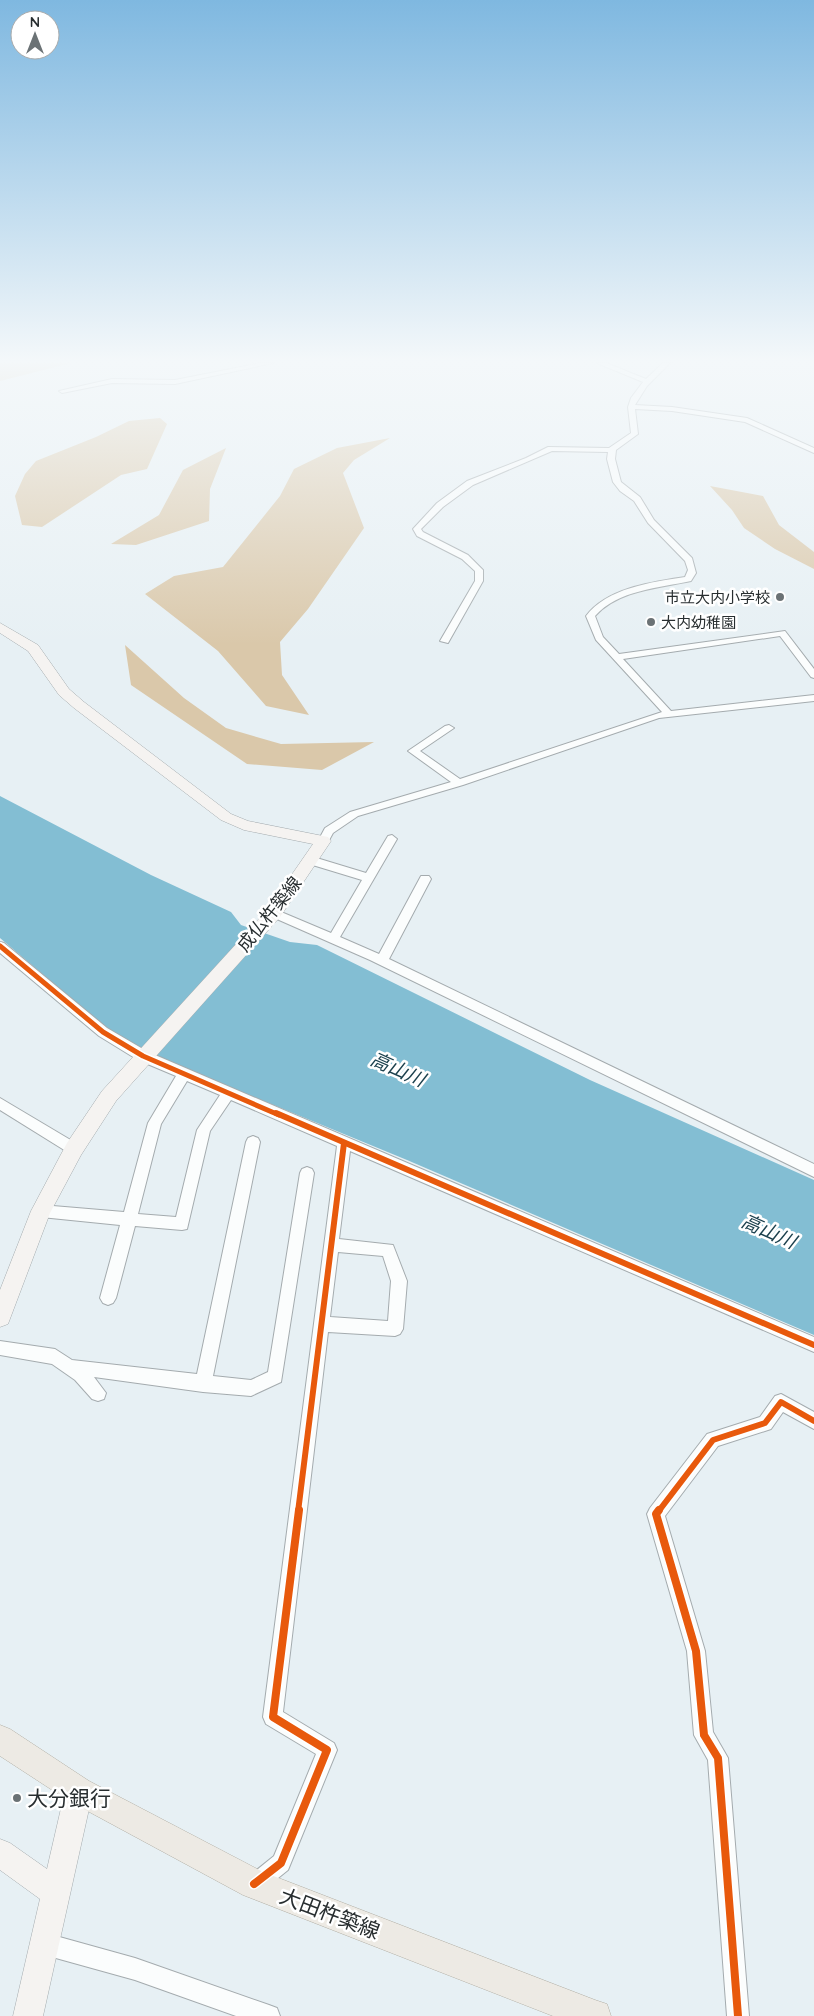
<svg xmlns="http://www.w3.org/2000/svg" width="814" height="2016" viewBox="0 0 814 2016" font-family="Quicksand,'Noto Sans JP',sans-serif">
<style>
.forest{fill:#dac8aa}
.water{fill:#83bed3}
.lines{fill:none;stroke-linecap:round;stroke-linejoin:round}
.street-casing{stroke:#a4abae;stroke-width:2}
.secondary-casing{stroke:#a4abae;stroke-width:1}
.primary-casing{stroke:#b2afa5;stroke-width:1}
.street{fill:#fbfdfd;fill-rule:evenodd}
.secondary{fill:#f5f3f1;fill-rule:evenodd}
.primary{fill:#edeae4;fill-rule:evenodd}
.cycleway-far2-casing{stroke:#fff;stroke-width:8}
.cycleway-far1-casing{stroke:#fff;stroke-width:9}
.cycleway-casing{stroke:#fff;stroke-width:11}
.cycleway-far2{stroke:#e8590c;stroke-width:5}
.cycleway-far1{stroke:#e8590c;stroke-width:6}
.cycleway{stroke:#e8590c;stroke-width:8}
.poi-dot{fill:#6b7275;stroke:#fff;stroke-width:2}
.labels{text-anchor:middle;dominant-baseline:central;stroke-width:5;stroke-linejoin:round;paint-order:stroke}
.far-poi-label{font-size:15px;fill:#282e30;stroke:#fff;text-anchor:end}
.street-label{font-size:18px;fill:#282e30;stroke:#fff}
.water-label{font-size:19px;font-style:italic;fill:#1c414e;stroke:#fff}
.near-poi-label{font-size:21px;fill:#282e30;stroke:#fff;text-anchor:start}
.near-street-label{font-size:21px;fill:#282e30;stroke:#fff}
</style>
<rect width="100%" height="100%" fill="#e7f0f4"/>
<!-- forest -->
<g class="forest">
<polygon points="0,363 71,363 0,381"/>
<polygon points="160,418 167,424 147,469 121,475 42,527 22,525 15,496 25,474 36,461 96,437 129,421"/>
<polygon points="390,438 354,460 343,473 364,528 308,609 280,642 282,675 309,715 266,706 218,651 145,594 174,576 223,567 280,496 294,469 337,448"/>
<polygon points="226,448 210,489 209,521 136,545 111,544 159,515 183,470"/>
<polygon points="710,486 763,496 779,525 814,552 814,569 775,549 744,528 732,510"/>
<polygon points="125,645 184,698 226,728 281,744 374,742 322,770 247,764 131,685"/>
</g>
<!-- water -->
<polygon class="water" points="0,796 151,875 231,912 241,925 290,942 317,945 590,1080 814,1180 814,1335 407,1160 154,1056 108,1030 0,938"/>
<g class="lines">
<!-- street casing -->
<g class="street-casing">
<g id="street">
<polygon points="261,363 273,363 175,384 112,383 62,393 59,391 112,379 175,380"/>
<path d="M597 363H606L646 379 663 363H670L647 386 635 405 672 407 747 418 814 448V453L745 422 672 411 635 409 638 434 616 450 615 459 621 482 640 497 654 520 692 558 696 573 691 581C659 588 618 590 595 616L603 637 619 654 785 631 814 669V678L811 677 780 636 623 659 671 711 814 695V701L659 718 463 785 358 816 333 833 327 844H319L318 841 325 828 350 812 451 782 408 751 445 726 449 725 454 728 420 751 460 779 662 712 596 640 586 616C607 588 652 582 685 577L688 570 685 561 648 523 634 501 620 491 613 482 607 459 608 452 552 451 473 485 443 507 421 529 423 532 468 555 483 570V581L448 643 440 641 475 581V571L462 559 417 536 413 529 437 503 467 481 526 458 548 447 609 448 631 433 628 407 631 398 643 382Z"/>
<polygon points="392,835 397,839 340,937 379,954 421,876 429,876 431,879 389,959 814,1164 814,1177 370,960 270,916 268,913 274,909 331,933 362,880 306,863 304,860 306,857 310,856 366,873 388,836"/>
<path d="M0 942 4 943 107 1028 148 1052 814 1337V1352L350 1151 339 1239 393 1245 407 1281 403 1329 400 1334 395 1336 328 1332 283 1712 334 1743 337 1750 288 1870 262 1891 255 1894 248 1891 245 1884 248 1877 274 1856 316 1754 266 1724 263 1717 337 1146 231 1100 210 1131 187 1229 182 1230 135 1226 116 1298 113 1303 108 1305 103 1303 100 1298 120 1225 41 1217 36 1215 34 1211 36 1207 41 1205 124 1212 148 1123 176 1076 138 1060 99 1036 0 953ZM187 1081 220 1095 197 1130 176 1217 138 1214 161 1124ZM338 1252 383 1256 391 1281 388 1321 330 1317Z"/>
<polygon points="0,1098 79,1145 81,1149 79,1153 74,1155 69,1153 0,1110"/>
<polygon points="253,1136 258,1138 260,1142 213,1376 251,1380 268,1372 300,1173 302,1169 307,1167 312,1169 314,1173 281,1382 251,1396 203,1392 94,1377 106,1393 104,1399 98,1401 92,1399 75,1380 52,1364 0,1355 0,1341 55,1349 72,1360 197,1374 246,1142 248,1138"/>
<polygon points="781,1394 814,1412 814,1429 783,1412 771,1429 718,1446 665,1516 705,1651 713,1732 728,1758 749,2016 727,2016 708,1760 694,1735 687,1651 647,1514 650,1508 707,1434 760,1417 775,1396"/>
<polygon points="45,1933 135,1958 269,2005 277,2008 280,2016 236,2016 135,1980 45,1955 38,1951 34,1944 38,1937"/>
</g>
</g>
<!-- secondary casing -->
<g class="secondary-casing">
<g id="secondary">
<polygon points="0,623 38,645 69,689 84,702 231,814 248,821 328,837 331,841 280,917 116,1101 81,1155 50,1213 8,1324 0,1327 0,1290 31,1211 67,1143 102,1091 268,909 313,844 244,830 221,820 74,708 59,695 28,651 0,633"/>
<polygon points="79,1777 89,1781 93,1791 43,2016 13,2016 40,1899 0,1870 0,1839 10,1843 47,1869 65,1791 69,1781"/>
</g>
</g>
<!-- primary casing -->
<g class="primary-casing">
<polygon id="primary" points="0,1725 10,1729 89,1781 263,1872 595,2000 607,2004 611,2016 553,2016 243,1895 69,1801 0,1756"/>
</g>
<!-- street -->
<use href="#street" class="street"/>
<!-- secondary -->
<use href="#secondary" class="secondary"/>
<!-- primary -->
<use href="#primary" class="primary"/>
<!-- cycleway-far2 casing -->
<g class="cycleway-far2-casing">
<polyline id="cycleway-far2" points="0,946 103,1032 143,1056 279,1115"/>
</g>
<!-- cycleway-far1 casing -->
<g class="cycleway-far1-casing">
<g id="cycleway-far1">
<polyline points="276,1113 814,1345"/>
<polyline points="298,1512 344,1143"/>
<polyline points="658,1512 713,1440 765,1423 781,1402 814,1421"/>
</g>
</g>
<!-- cycleway casing -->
<g class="cycleway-casing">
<g id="cycleway">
<polyline points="659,1510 656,1514 696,1651 704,1735 718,1758 738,2016"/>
<polyline points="254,1884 281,1863 327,1750 273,1717 299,1510"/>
</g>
</g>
<!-- cycleway-far2 -->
<use href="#cycleway-far2" class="cycleway-far2"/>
<!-- cycleway-far1 -->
<use href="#cycleway-far1" class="cycleway-far1"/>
<!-- cycleway -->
<use href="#cycleway" class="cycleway"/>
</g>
<!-- sky -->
<linearGradient id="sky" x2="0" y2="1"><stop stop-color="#7fb8e0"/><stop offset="0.56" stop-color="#f4f8fa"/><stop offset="1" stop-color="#f4f8fa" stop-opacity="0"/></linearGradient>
<rect width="814" height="645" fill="url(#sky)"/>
<!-- markers -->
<g class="poi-dot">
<circle cx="780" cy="597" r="5"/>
<circle cx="651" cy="622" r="5"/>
<circle cx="17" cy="1798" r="5"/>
</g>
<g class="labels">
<!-- far-poi labels -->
<g class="far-poi-label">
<text x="770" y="597">市立大内小学校</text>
<text x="661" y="622" text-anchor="start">大内幼稚園</text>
</g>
<!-- street labels -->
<g class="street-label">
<text transform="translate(269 914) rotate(-51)">成仏杵築線</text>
</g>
<!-- water labels -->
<g class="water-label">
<text transform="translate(398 1069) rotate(24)">高山川</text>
<text transform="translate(769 1231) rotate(24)">高山川</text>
</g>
<!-- near-poi labels -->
<g class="near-poi-label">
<text x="27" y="1798">大分銀行</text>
</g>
<!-- near-street labels -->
<g class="near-street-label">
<text transform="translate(330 1913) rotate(21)">大田杵築線</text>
</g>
</g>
<!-- north arrow -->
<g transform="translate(35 35)"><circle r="24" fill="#ffffff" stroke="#a9abac"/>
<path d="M0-4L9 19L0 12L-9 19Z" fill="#6b7275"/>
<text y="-8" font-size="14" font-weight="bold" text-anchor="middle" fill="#282e30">N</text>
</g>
</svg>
